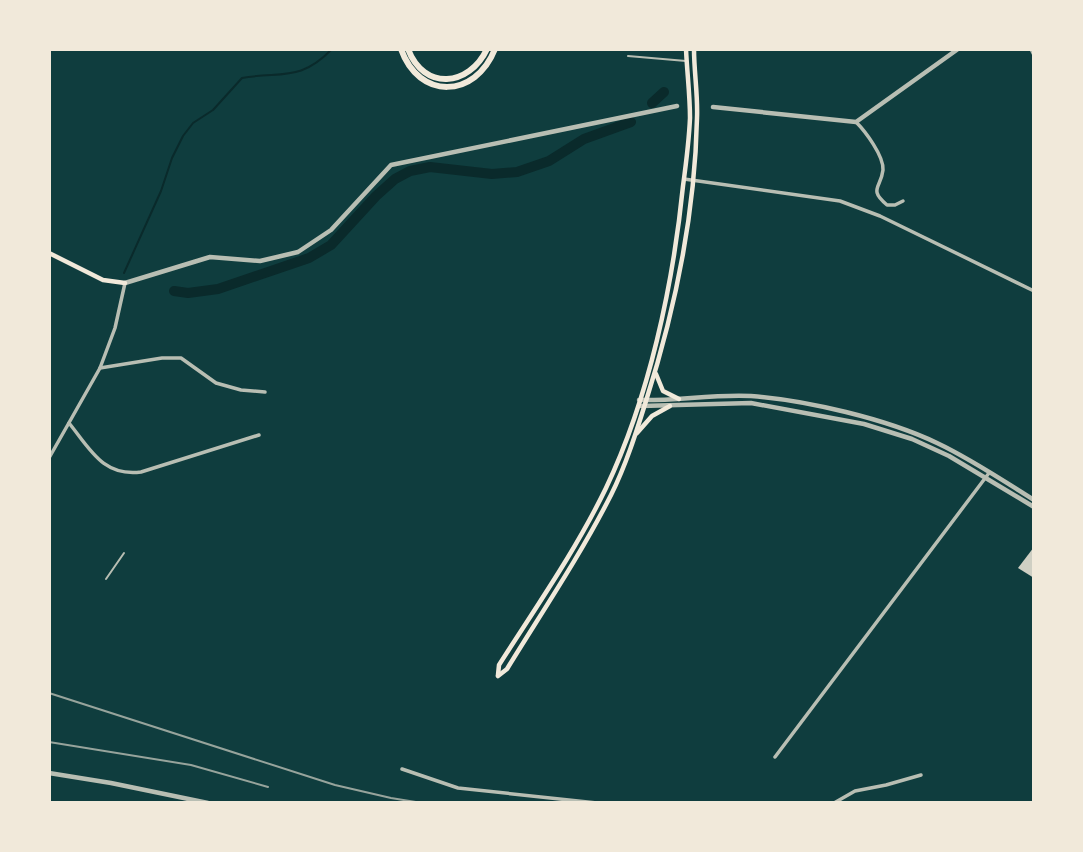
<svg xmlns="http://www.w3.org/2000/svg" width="1083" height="852" viewBox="0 0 1083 852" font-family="Karla,sans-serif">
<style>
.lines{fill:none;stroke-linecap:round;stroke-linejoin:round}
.stream{stroke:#0a2a2b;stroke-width:2}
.river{stroke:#0a2a2b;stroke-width:10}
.building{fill:#cfcfc3}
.service{stroke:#b8beb3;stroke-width:2}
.minor{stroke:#b8beb3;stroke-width:3.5}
.tertiary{stroke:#b8beb3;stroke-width:4.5}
.secondary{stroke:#f1e9da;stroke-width:4.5}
.motorway{stroke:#f1e9da;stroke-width:6}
.rail{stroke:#97a49c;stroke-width:2}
</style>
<rect width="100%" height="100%" fill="#0f3d3e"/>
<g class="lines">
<!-- stream -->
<path class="stream" d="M124 273 161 191 172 158 183 136 193 123 213 110 242 78C282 71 300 82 332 49"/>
<!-- river -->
<g class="river">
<polyline points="652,103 664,92"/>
<polyline points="174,291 188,293 218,289 309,258 331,245 376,196 395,179 410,171 430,167 492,174 517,172 549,161 584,139 631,122"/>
</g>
</g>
<!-- building -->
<polygon class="building" points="1034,547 1034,578 1018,568"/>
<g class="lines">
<!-- service -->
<g class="service">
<polyline points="628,56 686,61"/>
<polyline points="106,579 124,553"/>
</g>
<!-- minor -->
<g class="minor">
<polyline points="1031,49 1034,55"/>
<path d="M856 122C865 131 884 156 883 170 881 188 868 189 887 205H895L903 201"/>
<polyline points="684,179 840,201 880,216 1034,291"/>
<polyline points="100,368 162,358 181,358 216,383 241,390 265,392"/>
<path d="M69 423C90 449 103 477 141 472L259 435"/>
<polyline points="49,458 100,368 115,328 125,283"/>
<polyline points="775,757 989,473"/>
<polyline points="402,769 458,788 597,803"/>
<polyline points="834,803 855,791 886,785 921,775"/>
</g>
<!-- tertiary -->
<g class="tertiary">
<polyline points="713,107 856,122 958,49"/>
<polyline points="125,283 210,257 260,261 298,252 331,230 391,165 677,106"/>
<path d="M639 400C676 401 713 394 751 396 806 400 887 419 937 443 971 459 1002 480 1034 500"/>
<polyline points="641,406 751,403 864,424 912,439 949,456 1034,507"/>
<polyline points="49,773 111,783 208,803"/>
</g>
<!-- secondary -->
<g class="secondary">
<polyline points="49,253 103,280 125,283"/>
<polyline points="656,374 663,391 679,399"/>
<polyline points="637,433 652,416 670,406"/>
<path d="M498 675 499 665C536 607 576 550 606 488 649 398 673 285 683 186 686 164 689 141 690 118 690 95 687 72 686 49"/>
<path d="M498 676 507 669C542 612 580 556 611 495 626 465 636 433 646 401 675 310 695 213 697 118 698 95 694 72 694 49"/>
</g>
<!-- motorway -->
<g class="motorway">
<path d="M401 49C419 100 475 99 495 49"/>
<path d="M408 49C424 91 469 87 487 49"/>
</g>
<!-- rail -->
<g class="rail">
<polyline points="49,693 335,785 391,798 422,803"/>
<polyline points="49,742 191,765 268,787"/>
</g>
</g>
<!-- border -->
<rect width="1083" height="852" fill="none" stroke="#f1e9da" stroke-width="102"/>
</svg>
